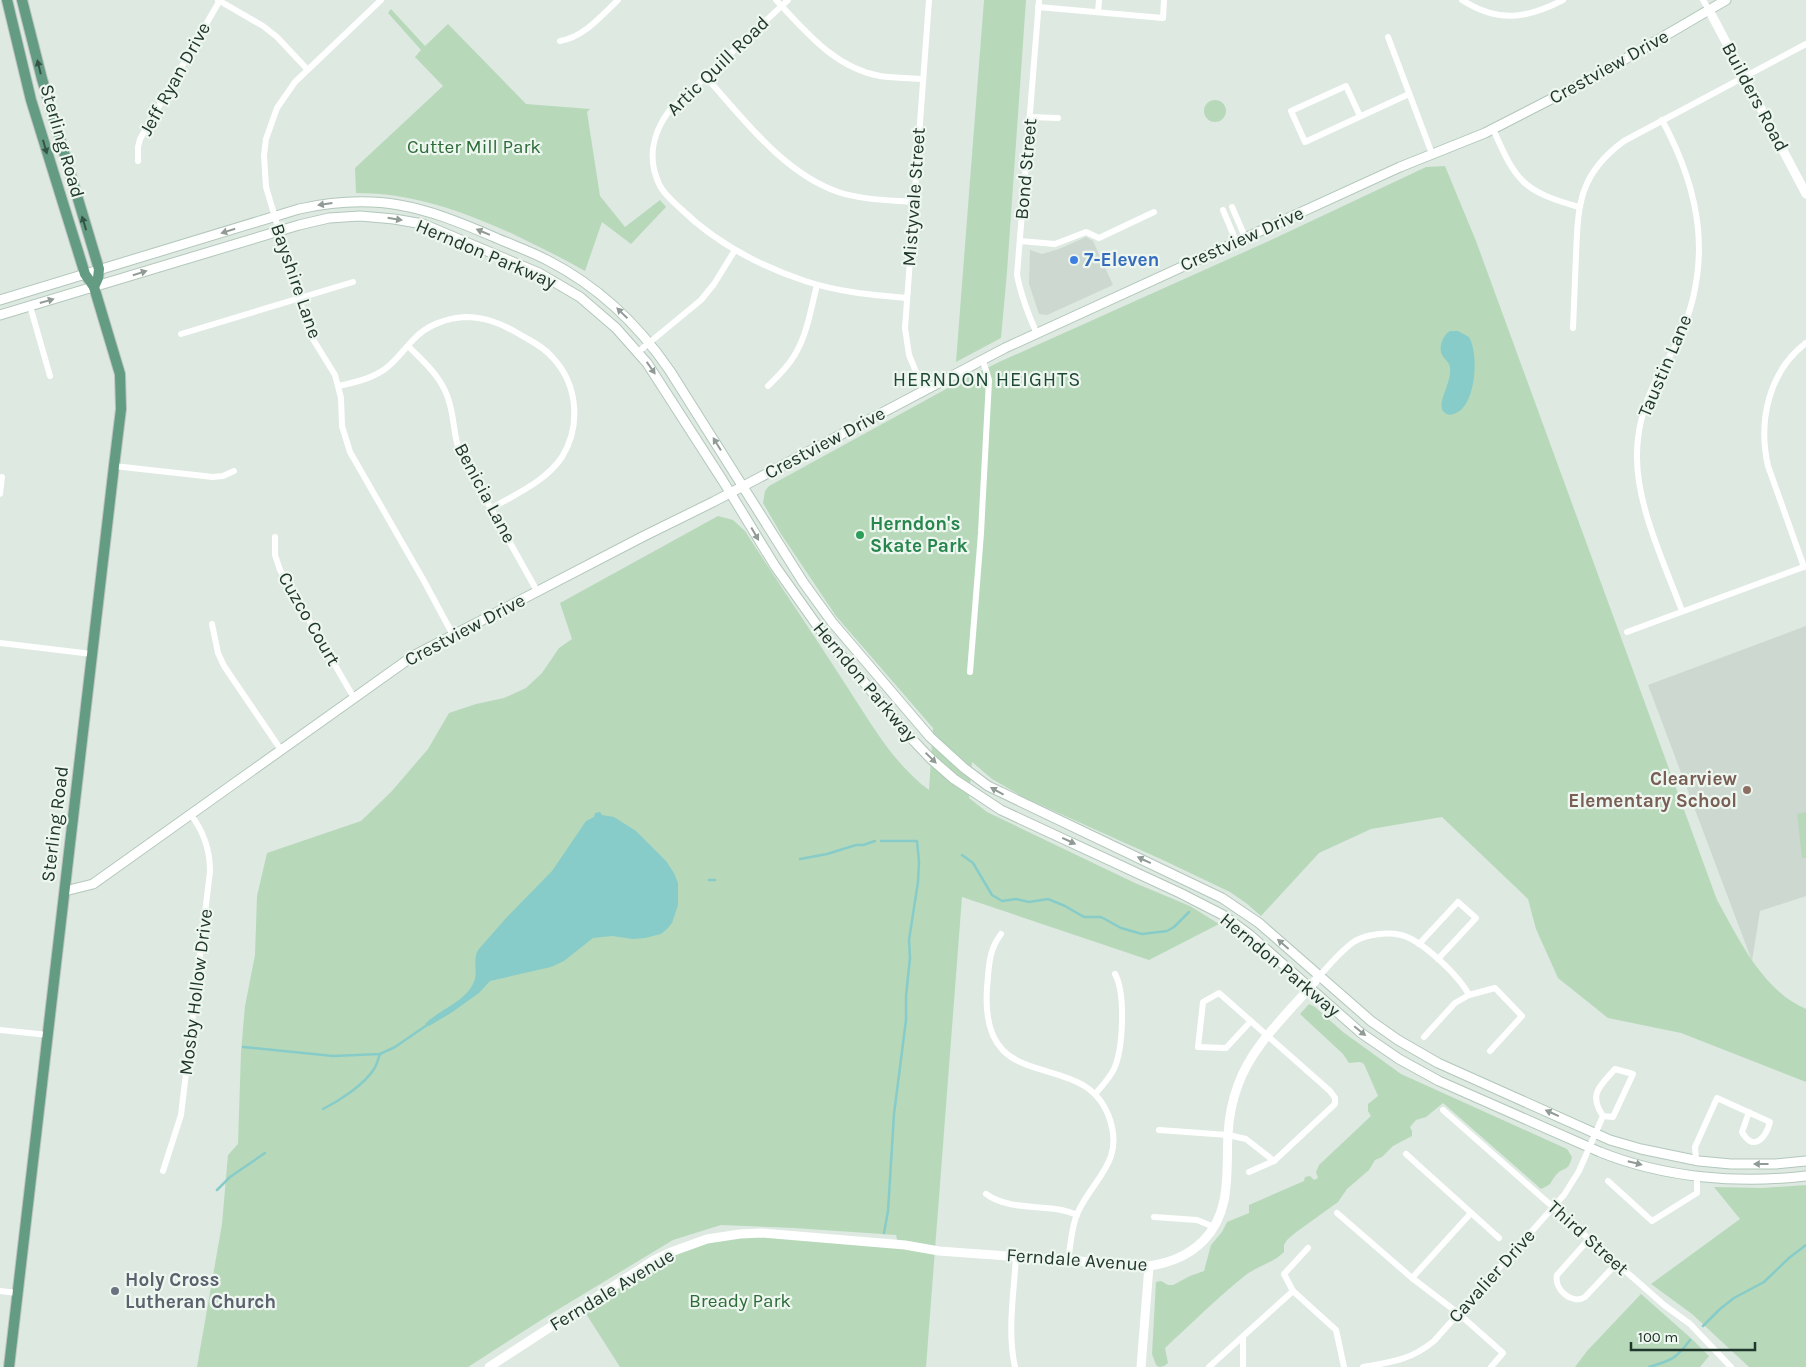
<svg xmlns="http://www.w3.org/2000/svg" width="1806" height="1367" viewBox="0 0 1806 1367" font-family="Karla,sans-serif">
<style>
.built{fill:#ccd8d0}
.green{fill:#b7d9ba}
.water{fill:#87ccc9}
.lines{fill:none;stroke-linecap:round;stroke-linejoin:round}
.stream{stroke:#87ccc9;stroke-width:2.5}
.secondary-casing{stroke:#b2c8bb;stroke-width:11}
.primary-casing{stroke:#bcc3c0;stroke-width:12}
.minor{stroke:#fff;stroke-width:6}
.tertiary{stroke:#fff;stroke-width:9}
.secondary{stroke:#fff;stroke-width:9}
.primary{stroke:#649c83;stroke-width:10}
.oneway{fill:#345546}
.oneway2{fill:#909b96}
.shop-dot{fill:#3f7fe0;stroke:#eef6f0;stroke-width:2}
.leisure-dot{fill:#2e9e5b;stroke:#eef6f0;stroke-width:2}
.education-dot{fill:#8d6e63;stroke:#eef6f0;stroke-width:2}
.worship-dot{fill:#6b7280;stroke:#eef6f0;stroke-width:2}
.labels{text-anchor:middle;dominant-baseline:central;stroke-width:4.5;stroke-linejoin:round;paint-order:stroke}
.street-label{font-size:19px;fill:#20372c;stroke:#eef6f0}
.park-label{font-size:19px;fill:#2d6c38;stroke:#eef6f0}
.shop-label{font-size:19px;font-weight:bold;fill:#366cbe;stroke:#eef6f0;text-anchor:start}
.leisure-label{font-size:19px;font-weight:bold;fill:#27864d;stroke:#eef6f0;text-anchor:start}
.education-label{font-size:19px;font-weight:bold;fill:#785e54;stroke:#eef6f0;text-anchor:end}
.worship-label{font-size:19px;font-weight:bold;fill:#5b616d;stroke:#eef6f0;text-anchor:start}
.neighbourhood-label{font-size:20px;letter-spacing:1px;fill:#1d4835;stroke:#eef6f0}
</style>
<rect width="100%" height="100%" fill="#dee9e2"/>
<!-- built -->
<g class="built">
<polygon points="1086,237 1093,241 1113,285 1047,315 1039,314 1029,284 1030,250 1042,254 1059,249"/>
<polygon points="1806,626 1806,896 1760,911 1752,961 1648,685"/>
</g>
<!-- green -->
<g class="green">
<polygon points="984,0 1026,0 1007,272 1001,338 956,362"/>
<path d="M391 9 425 46 448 24 526 104 590 109 587 112 600 196 625 227 660 200 666 207 631 244 602 222 585 271C561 257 537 246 513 234 461 211 414 193 356 193L355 168 443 86 415 57 421 50 388 13Z"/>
<circle cx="1215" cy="111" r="11"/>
<path d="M1445 166 1476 241 1717 900C1739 939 1762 990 1806 1009V1082L1681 1033 1608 1018 1558 978 1536 929 1528 899 1442 817 1371 829 1319 853 1261 916 1246 903 1230 892 1165 861 1023 797 992 779 972 762 969 798 987 812 1135 883 1190 906 1219 924 1149 960 962 897 926 1367H620L581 1306 654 1260 724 1236 788 1235 898 1244 896 1235 794 1228 721 1225 673 1240 549 1315 468 1367H197L222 1224 228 1155 238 1144 241 1052 245 1006 255 955 257 896 267 853 361 821 391 792 428 749 449 713 476 704 504 698 526 688 542 673 559 648 572 639 560 603 718 516 733 520 745 531C777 581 810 629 842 679 868 718 891 762 929 790L933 728 836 616 781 534 763 503 765 491 769 486 957 383 999 362 1271 240 1426 167Z"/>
<polygon points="1806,812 1806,858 1802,858 1797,814"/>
<path d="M1309 1004 1315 1007 1343 1032 1401 1074 1567 1149 1572 1157C1568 1173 1564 1166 1556 1175 1548 1185 1554 1183 1541 1189L1443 1103 1426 1117 1416 1120 1410 1127 1412 1131V1136L1393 1146 1382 1157 1375 1160 1369 1170 1347 1189 1338 1202 1295 1233 1287 1240 1284 1245V1252C1274 1262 1259 1266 1247 1274 1218 1297 1192 1323 1165 1348L1168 1363 1164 1366 1159 1367 1156 1365 1152 1354 1156 1282 1161 1281 1168 1285H1173L1190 1276 1204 1271 1211 1245 1222 1232 1227 1222 1249 1213V1205L1304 1181 1305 1177 1310 1176 1314 1180 1318 1178 1316 1172 1319 1165 1371 1116 1368 1111V1104L1378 1096 1364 1064 1360 1062 1349 1063 1343 1054 1300 1014Z"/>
<polygon points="1806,1185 1806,1367 1749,1367 1692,1314 1651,1284 1740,1219 1714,1187 1762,1188"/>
<polygon points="1641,1294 1693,1340 1709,1356 1700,1367 1575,1367 1587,1351"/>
</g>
<!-- water -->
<g class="water">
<path d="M1450 331H1458L1469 337C1479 354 1476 402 1458 412 1454 414 1450 416 1447 414 1431 407 1456 380 1449 364 1447 361 1444 358 1442 355 1438 347 1443 335 1450 331Z"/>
<path d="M600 812 602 815 614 817 636 831 666 861 674 873 678 883V905L672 923 667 929 661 934 645 938 633 939 612 936 593 938 564 961 551 967 490 981 479 993 451 1013 429 1026 425 1024C439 1010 464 1002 473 984 479 973 472 961 478 950L506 918 552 871 586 821 594 817 595 813Z"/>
</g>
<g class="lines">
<!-- stream -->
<g class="stream">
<polyline points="881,841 917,841 919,862 918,882 909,940 910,958 906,996 906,1020 894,1114 888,1211 884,1233"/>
<polyline points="962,855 973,863 992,895 1002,901 1016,899 1029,902 1048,899 1065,906 1084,917 1101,917 1121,928 1142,934 1167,931 1174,927 1189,912"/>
<polyline points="800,859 827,854 856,845 863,845 875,841"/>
<polyline points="709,880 715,880"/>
<polyline points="243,1047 333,1056 380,1054 395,1047 427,1025"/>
<path d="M323 1109C339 1101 364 1085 374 1069 377 1065 378 1059 380 1054"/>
<polyline points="217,1190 230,1177 265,1153"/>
<polyline points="1703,1326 1720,1309 1734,1298 1764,1282 1789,1258 1806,1245"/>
<path d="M1649 1367C1672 1360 1676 1359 1690 1340"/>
</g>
<!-- secondary casing -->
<g class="secondary-casing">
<g id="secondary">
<path d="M0 300 299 209C377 192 423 206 494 237 512 245 530 251 547 260 598 286 638 324 670 371L803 582 832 622 930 737 964 768 988 786 1222 898 1259 923 1371 1021 1398 1040 1438 1063 1610 1140 1641 1149 1699 1161 1731 1164H1776L1806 1161"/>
<path d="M0 315 299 225 329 218 360 216 394 219 423 224 539 273 580 297 616 328 647 363 723 481 775 566 821 631 910 737 930 758 954 779 1001 810 1180 893 1223 915 1250 935 1361 1033 1399 1059 1439 1081 1600 1152C1665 1178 1738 1184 1806 1176"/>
<polyline points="65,891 93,884 413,656 644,536 713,502 1005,348 1400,167 1485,133 1596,76 1726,0"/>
</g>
</g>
<!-- primary casing -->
<g class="primary-casing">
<g id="primary">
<polyline points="7,0 31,100 85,274 94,287 120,374 121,409 114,466 9,1367"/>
<polyline points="22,0 42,79 99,269 98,278 94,287"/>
</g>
</g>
<!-- minor -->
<g class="minor">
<polyline points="218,0 263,26 277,37 307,69"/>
<polyline points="381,0 295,82 277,108 266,139 264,155 266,187 307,325 311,336 335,375 341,398 342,426 350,452 424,581 453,635"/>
<path d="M776 0C806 32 835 68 880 76 894 78 909 78 923 79"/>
<path d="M788 0 669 111C652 134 647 160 660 186 665 195 673 202 681 209 715 242 760 266 805 281 838 292 872 295 907 298"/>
<path d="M1462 0C1498 23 1526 19 1563 0"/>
<polyline points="1703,0 1709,10"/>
<polyline points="1038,7 1163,18 1164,0"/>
<polyline points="1098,12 1099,0"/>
<polyline points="1388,37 1432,154"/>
<path d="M560 41C584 37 601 16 618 0"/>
<path d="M705 76C743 118 783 173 838 192 862 200 889 200 914 202"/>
<polyline points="1360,116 1346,86 1291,111 1305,142 1409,94"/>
<polyline points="1030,117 1058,118"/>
<path d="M1662 120C1701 192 1713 262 1679 339 1672 354 1662 367 1655 382 1644 405 1637 430 1637 455 1636 505 1665 565 1682 611"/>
<path d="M1493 129C1516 181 1522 191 1579 207"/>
<polyline points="138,161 138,147 140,139 220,0"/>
<polyline points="1232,207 1245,237"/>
<polyline points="1223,210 1236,241"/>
<polyline points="1020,241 1055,244 1086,232 1099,238 1154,212"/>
<polyline points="30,306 50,376"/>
<path d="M1573 328C1574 304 1575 280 1576 255 1578 204 1579 174 1624 141L1806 44"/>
<polyline points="181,334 353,282"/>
<path d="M1037 334C1028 314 1021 296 1017 275L1039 0"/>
<path d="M408 346C426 364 444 379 450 405 455 423 453 436 461 455L537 591"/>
<polyline points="638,352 701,300 714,284 735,250"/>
<path d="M339 386C355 382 371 379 385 369 396 361 404 349 414 339 427 325 447 318 465 317 486 317 502 324 519 334 531 341 544 347 553 358 578 385 581 426 562 457 546 481 516 494 492 508"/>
<path d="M768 386C777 377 787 368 794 356 807 336 811 308 817 285"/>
<polyline points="924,391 909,355 905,328 929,0"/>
<polyline points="114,466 213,477 223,476 234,471"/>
<polyline points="0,494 2,477"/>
<polyline points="275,537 275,555 280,570 354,698"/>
<path d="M1804 567 1768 466C1758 422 1768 372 1806 343"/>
<polyline points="212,624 218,653 224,666 281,750"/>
<polyline points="1627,632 1806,566"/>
<polyline points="0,643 92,654"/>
<polyline points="970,672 981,533 989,380 983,361"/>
<path d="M1001 934C988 951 989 968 987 988 979 1103 1086 1043 1110 1120 1124 1162 1093 1179 1078 1212 1071 1227 1071 1244 1068 1260"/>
<polyline points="1419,944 1458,902 1476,918 1438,959"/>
<path d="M1319 976C1331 964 1341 950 1355 941 1368 934 1387 932 1401 935 1422 940 1459 976 1469 995L1455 1003 1424 1037"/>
<polyline points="1469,995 1495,988 1522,1016 1490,1051"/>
<polyline points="0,1030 48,1035"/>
<path d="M1095 1094C1102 1086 1109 1079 1114 1069 1123 1049 1126 994 1115 974"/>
<polyline points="1443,1110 1664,1305 1690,1324 1731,1367"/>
<polyline points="1159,1130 1228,1135 1246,1139 1274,1161"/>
<polyline points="1406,1154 1499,1238"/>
<path d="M1696 1160 1695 1147 1717 1098 1770 1122C1766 1137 1754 1153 1742 1132L1749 1112"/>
<path d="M163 1171 181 1115 210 871C210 849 204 832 191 815"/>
<polyline points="1249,1172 1274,1161 1335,1104 1335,1098 1330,1091 1219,993 1203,1002 1198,1047 1226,1048 1251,1021"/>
<polyline points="1608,1181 1652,1221 1697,1193 1697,1176"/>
<path d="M986 1194C1013 1213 1048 1202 1077 1215"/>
<polyline points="1337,1213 1412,1278 1458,1313 1503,1353 1491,1367"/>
<polyline points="1154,1217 1197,1220 1214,1227"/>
<path d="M1589 1239 1557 1275C1554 1290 1572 1305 1585 1297L1617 1263"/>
<polyline points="1412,1278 1471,1213"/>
<polyline points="0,1291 17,1293"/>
<polyline points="1293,1291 1284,1274 1308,1248"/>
<path d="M1015 1367C1007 1331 1014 1293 1016 1256"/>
<polyline points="1209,1367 1293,1291 1336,1330 1344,1367"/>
<polyline points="1243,1367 1243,1337"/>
<path d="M1363 1367C1392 1362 1411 1360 1434 1341L1564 1195 1579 1171 1603 1116 1613 1117 1633 1074 1615 1069C1600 1086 1588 1094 1603 1116"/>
</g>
<!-- tertiary -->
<g class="tertiary">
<polyline points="1709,10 1806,194"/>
<path d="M489 1367 654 1260 671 1252 707 1239 740 1234 762 1233 905 1245 939 1251 1149 1266C1170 1263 1188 1256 1203 1241 1232 1212 1226 1172 1228 1134 1229 1117 1232 1101 1238 1085 1254 1041 1291 1012 1319 976"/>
<polyline points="1141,1367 1149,1266"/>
</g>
<!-- secondary -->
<use href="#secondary" class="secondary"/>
<!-- primary -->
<use href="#primary" class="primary"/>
</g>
<!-- one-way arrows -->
<defs><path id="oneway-solid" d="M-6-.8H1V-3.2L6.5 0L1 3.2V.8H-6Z" transform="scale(1.25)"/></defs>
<g class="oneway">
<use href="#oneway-solid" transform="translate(39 67) rotate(-104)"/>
<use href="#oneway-solid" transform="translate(45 147) rotate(74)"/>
<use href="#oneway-solid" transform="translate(84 223) rotate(-107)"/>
</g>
<g class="oneway2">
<use href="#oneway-solid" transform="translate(325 204) rotate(172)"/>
<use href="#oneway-solid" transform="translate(395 219) rotate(9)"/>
<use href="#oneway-solid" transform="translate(228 231) rotate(163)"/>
<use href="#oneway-solid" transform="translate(483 232) rotate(-157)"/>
<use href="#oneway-solid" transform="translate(140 273) rotate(-17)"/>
<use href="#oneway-solid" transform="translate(47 301) rotate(-16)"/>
<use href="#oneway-solid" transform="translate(622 313) rotate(-136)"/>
<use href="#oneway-solid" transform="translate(651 368) rotate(55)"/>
<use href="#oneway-solid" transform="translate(717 444) rotate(-122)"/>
<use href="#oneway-solid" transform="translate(755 534) rotate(60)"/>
<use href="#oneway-solid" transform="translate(931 758) rotate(44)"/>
<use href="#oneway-solid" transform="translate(997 791) rotate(-151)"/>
<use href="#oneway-solid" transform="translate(1069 841) rotate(25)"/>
<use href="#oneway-solid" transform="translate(1144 860) rotate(-155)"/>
<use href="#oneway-solid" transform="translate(1283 944) rotate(-139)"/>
<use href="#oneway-solid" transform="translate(1360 1031) rotate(39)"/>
<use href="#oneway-solid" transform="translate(1552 1113) rotate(-156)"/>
<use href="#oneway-solid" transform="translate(1635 1163) rotate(14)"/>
<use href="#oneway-solid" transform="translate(1761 1164) rotate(180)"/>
</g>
<!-- markers -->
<circle class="shop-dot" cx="1074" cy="260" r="5"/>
<circle class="leisure-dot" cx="860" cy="535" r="5"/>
<circle class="education-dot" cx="1747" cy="790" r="5"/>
<circle class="worship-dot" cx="115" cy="1291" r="5"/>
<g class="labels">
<!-- street labels -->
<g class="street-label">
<text transform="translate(718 66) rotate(-44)">Artic Quill Road</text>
<text transform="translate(1609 67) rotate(-29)">Crestview Drive</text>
<text transform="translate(175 79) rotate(-61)">Jeff Ryan Drive</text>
<text transform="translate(1755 97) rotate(62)">Builders Road</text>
<text transform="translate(62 141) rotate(74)">Sterling Road</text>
<text transform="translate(1026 169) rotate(-85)">Bond Street</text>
<text transform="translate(914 197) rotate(-86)">Mistyvale Street</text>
<text transform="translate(1242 239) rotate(-24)">Crestview Drive</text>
<text transform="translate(486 254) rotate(23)">Herndon Parkway</text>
<text transform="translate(296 281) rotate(71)">Bayshire Lane</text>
<text transform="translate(1665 366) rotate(-67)">Taustin Lane</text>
<text transform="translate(825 443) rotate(-28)">Crestview Drive</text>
<text transform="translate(485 493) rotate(62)">Benicia Lane</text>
<text transform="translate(309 619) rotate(60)">Cuzco Court</text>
<text transform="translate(465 630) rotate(-28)">Crestview Drive</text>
<text transform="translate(865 682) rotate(50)">Herndon Parkway</text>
<text transform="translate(55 824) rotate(-83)">Sterling Road</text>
<text transform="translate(1280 965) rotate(40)">Herndon Parkway</text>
<text transform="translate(196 992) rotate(-83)">Mosby Hollow Drive</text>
<text transform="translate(1588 1238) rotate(42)">Third Street</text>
<text transform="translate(1077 1260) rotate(4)">Ferndale Avenue</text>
<text transform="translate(1492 1276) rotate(-48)">Cavalier Drive</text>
<text transform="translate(612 1290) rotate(-31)">Ferndale Avenue</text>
</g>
<!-- park labels -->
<g class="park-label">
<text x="474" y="147">Cutter Mill Park</text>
<text x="740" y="1301">Bready Park</text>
</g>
<!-- shop labels -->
<g class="shop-label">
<text x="1084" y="260">7-Eleven</text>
</g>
<!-- leisure labels -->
<g class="leisure-label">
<text x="870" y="524">Herndon's<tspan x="870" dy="22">Skate Park</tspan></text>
</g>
<!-- education labels -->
<g class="education-label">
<text x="1737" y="779">Clearview<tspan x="1737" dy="22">Elementary School</tspan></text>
</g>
<!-- worship labels -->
<g class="worship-label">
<text x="125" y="1280">Holy Cross<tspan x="125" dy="22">Lutheran Church</tspan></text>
</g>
<!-- neighbourhood labels -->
<g class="neighbourhood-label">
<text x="987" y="379">HERNDON HEIGHTS</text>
</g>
</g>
<!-- scale -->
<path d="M1631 1342v8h124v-8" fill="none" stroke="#20372c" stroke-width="2.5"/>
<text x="1638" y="1342" font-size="15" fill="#20372c" stroke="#eef6f0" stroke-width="4" paint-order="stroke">100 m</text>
</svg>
